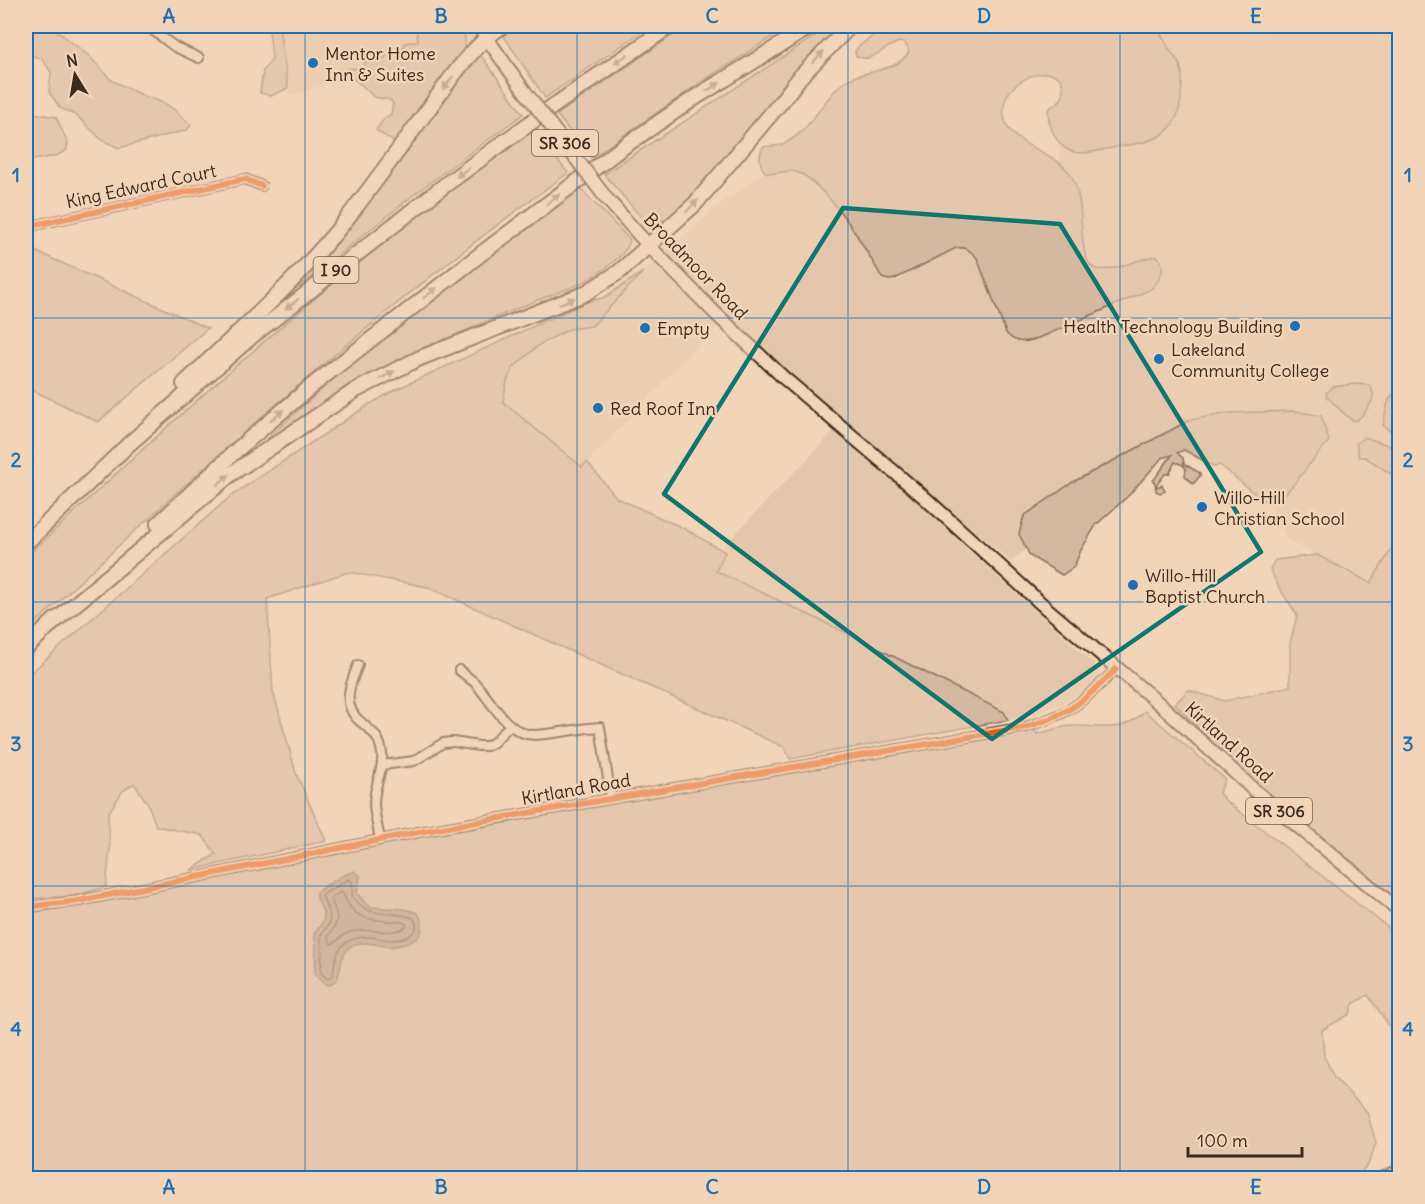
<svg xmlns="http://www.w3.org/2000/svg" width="1425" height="1204" viewBox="0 0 1425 1204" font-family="Delius,sans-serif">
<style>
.built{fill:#e3c6ab}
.green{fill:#d4b89f;stroke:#88715e;stroke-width:1.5}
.water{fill:#a9917c;stroke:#7d6856;stroke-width:1.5}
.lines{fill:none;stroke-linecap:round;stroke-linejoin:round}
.shore{stroke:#675344;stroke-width:1.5}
.minor-casing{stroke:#3b2a1e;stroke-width:12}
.tertiary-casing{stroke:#3b2a1e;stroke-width:14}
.primary-casing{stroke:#3b2a1e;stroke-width:16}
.motorway-casing{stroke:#3b2a1e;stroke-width:18}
.minor{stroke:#f2d4b8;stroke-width:8}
.tertiary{stroke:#f2d4b8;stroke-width:9}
.primary{stroke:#f2d4b8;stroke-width:12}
.motorway{stroke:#f2d4b8;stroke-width:14}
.primary-bridge-casing{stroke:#3b2a1e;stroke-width:16;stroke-linecap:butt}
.primary-bridge{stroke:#f2d4b8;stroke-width:12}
.cycleway-casing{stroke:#f2d4b8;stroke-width:10}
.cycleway{stroke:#e8590c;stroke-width:6}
.oneway{fill:#967f6b}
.marked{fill:none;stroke:#0f766e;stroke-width:4.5;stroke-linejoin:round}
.grid{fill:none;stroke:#1f6fb2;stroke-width:1.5;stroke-opacity:0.55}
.poi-dot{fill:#1f6fb2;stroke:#f2d4b8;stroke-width:2}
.labels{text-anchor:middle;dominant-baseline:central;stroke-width:5;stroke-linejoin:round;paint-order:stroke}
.shield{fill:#f2d4b8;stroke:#725d4c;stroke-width:1.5}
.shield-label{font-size:16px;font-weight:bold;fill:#3b2a1e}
.poi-label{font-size:18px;fill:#3b2a1e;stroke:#f2d4b8;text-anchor:start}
.street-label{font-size:18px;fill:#3b2a1e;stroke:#f2d4b8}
.neatline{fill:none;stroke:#1f6fb2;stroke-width:2}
.grid-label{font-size:20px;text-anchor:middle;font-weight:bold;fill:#1f6fb2}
</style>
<rect width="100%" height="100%" fill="#f2d4b8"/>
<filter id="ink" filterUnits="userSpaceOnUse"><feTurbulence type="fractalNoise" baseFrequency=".0167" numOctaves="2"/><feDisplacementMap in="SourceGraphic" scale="12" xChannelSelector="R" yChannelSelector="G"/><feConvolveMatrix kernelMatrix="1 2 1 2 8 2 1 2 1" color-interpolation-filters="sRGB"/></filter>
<g filter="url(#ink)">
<!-- built -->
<g class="built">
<polygon points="279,26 467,26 474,39 290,95"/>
<polygon points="1070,26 1399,26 1399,598 1287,540 1276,512 1177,429 1011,561 941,503 932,517 1095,665 1098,680 1064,703 1038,713 1008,720 1004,712 845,632 716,571 725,553 720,550 834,431 717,326 582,468 503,402 507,381 513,368 538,345 569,329 593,326 656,260 719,205 764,172 770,174 788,171 796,172 807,177 835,204 889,280 895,279 897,282 1059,163"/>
</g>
<!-- green -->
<g class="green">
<polygon points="26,26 51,26 90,57 111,80 144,96 164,103 175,110 191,125 187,130 119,148 102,140 77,116 60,108 49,92 51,72 42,59 26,53"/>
<polygon points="265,26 279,26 288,88 271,96 260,93 263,71 272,58 269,30"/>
<polygon points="416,26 459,26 465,37 465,47 394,142 376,130 385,118 391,114 393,103 390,100 374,97 361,84 342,72 341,70 365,67 365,62 385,58 385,55 396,53 396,48 405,47 404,43 418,41"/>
<polygon points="513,26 650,26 545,98 503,35 507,29"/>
<polygon points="686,26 789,26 703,81 591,158 557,115"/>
<polygon points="830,26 845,26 694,199 656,231 652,230 604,174"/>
<path d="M886 26H1157C1161 34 1165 42 1170 50 1174 57 1180 62 1181 69 1184 78 1181 88 1181 97 1178 138 1151 142 1117 147 1106 149 1092 153 1081 153 1059 153 1048 129 1048 110 1052 105 1059 103 1062 98 1063 96 1063 92 1063 89 1063 59 1008 76 1004 105 998 149 1056 146 1072 177 1083 198 1080 226 1084 249 1085 255 1088 265 1094 268 1108 275 1140 257 1157 256 1168 267 1160 282 1149 290L1046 335C1031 341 1018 347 1006 333L977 258C970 250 966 247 956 248L895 279 889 280 882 278C864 246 846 214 819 188 814 184 810 179 805 176 800 173 793 171 787 171 775 173 762 179 760 160 760 154 760 152 763 147 769 145 775 147 781 145 811 133 820 101 843 83 861 69 896 74 909 52 902 23 875 69 856 56L855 52 858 47Z"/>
<polygon points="480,56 483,58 523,114 420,190 297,288 294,285 412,144 476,58"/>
<polygon points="26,112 56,117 68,143 66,151 56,156 26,161"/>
<path d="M535 130 568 173C375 311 198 470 26 632V557C146 445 267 334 396 233 441 198 486 159 535 130Z"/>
<path d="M581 189 630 240C628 256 590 280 575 286 525 304 476 325 428 348 370 376 315 411 261 444L330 382 412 316 531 224Z"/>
<polygon points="26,247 207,328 208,328 98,422 26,387"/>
<polygon points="643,272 592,326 569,329 539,345 513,368 507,381 503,402 582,467 587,462 617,498 683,528 725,552 716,571 845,632 1004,712 1008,720 790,759 784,747 428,587 348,572 267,599 273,691 296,773 326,841 191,870 216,854 202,835 156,826 148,804 134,783 122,792 108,814 110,848 106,887 73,896 26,899 26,677 232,495 370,404 399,388 584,303 605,297"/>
<path d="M1354 384 1369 385C1380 397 1366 412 1356 421L1350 419 1327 397 1326 393 1333 387Z"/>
<path d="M1399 390V439L1383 425C1387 411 1385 397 1399 390Z"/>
<path d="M1295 411 1321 416 1329 441C1311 461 1295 486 1276 503L1261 499 1220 465 1215 467 1184 450 1177 453 1183 458 1184 464 1200 473V476L1193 484 1185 476 1186 469 1183 465 1175 462 1169 474H1165L1157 484V487L1162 485 1165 491 1160 493 1156 491 1155 483 1153 481 1172 455 1162 458 1128 496 1096 525 1081 550 1074 567 1062 575 1030 556 1019 534 1024 516 1073 482 1190 420 1229 413Z"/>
<polygon points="1364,437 1388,445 1399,454 1399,479 1365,457 1359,457 1356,444"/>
<polygon points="1399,536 1399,904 1235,766 1175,704 1188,690 1225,701 1290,686 1290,644 1297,615 1279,588 1270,569 1275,560 1317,555 1371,583"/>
<path d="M1145 711 1225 779 1219 793 1226 801 1399 936V1040L1368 995 1353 1004 1350 1014 1322 1030 1324 1056 1334 1077 1367 1112 1376 1143 1368 1165 1355 1178H26V913L50 910 236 874 350 848V850L395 840 469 829 1033 728 1037 734C1049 731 1061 726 1074 726 1104 725 1120 735 1145 711Z"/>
</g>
<!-- water -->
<path class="water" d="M354 871 360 876 357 893 366 904 371 907 405 909 418 913C429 934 416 943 396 946 382 949 364 937 350 947 336 957 345 978 330 985L324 984 315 975 316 946 314 934C317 929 321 926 323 921 327 914 316 901 316 892L340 877Z"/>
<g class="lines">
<!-- shore -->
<g class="shore">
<path d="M349 879 352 882V896C371 922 385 908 413 918 423 931 407 939 394 940 387 941 378 937 371 937 342 936 335 950 333 975L328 979 321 973 322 946 320 936 329 924 330 916 322 895Z"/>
<path d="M340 892 343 893C353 924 376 919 402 922L406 924V927C389 937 370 926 350 932 342 934 338 942 331 944L328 936C341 920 338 917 331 899Z"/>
</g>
<!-- minor casing -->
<g class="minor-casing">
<g id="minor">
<polyline points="147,26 175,47 199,58"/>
<polyline points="26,227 245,179 262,186"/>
<path d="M358 665C349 686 341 707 362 723 371 731 378 735 381 748 386 766 374 784 374 803 374 814 378 828 380 839"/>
<path d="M459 670C464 674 469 678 474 682 491 699 507 736 535 735 557 734 578 728 600 727L611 798"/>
<polyline points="382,765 414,761 443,743 453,742 479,746 487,746 494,742 510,725"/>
<path d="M26 907 79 901 419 832 1026 727C1072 713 1083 702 1116 669"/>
</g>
</g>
<!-- tertiary casing -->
<g class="tertiary-casing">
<polyline id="tertiary" points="1381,1178 1400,1170"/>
</g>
<!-- primary casing -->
<g class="primary-casing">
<g id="primary">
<polyline points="478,26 523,89"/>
<polyline points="606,198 649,246 715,313 784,378 925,498 1046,608 1162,706 1254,790 1400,911"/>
</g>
</g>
<!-- motorway casing -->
<g class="motorway-casing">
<g id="motorway">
<path d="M184 384C239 331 297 281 345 221 373 185 400 148 427 111 449 81 471 47 502 26"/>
<polyline points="158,524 239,448 314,384 482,253 623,147 696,97 811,26"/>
<polyline points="26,543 129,444 251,337 445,185 552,107 670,26"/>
<polyline points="49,626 231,474 356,390 420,358 584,294 619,272 695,204 781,102 800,77 850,26"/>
<polyline points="26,648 56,619"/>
</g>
</g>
<!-- minor -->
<use href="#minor" class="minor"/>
<!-- tertiary -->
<use href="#tertiary" class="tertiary"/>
<!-- primary -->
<use href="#primary" class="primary"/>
<!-- motorway -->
<use href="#motorway" class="motorway"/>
<!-- primary-bridge casing -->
<g class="primary-bridge-casing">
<polyline id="primary-bridge" points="523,89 606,198"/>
</g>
<!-- primary-bridge -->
<use href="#primary-bridge" class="primary-bridge"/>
<!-- cycleway casing -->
<g class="cycleway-casing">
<g id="cycleway">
<polyline points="26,227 245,179 262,186"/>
<path d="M26 907 79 901 419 832 1026 727C1072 713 1083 702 1116 669"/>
</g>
</g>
<!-- cycleway -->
<use href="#cycleway" class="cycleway"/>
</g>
<!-- one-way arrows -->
<defs><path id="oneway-solid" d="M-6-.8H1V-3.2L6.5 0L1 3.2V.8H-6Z" transform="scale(1.5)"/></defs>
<g class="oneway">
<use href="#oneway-solid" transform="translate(818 57) rotate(-47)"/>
<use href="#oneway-solid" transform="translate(621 59) rotate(145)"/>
<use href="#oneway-solid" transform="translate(448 83) rotate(127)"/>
<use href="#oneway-solid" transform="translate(713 87) rotate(-32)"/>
<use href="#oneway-solid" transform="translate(463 172) rotate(144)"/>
<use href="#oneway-solid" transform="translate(553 199) rotate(-38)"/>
<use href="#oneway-solid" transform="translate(692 206) rotate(-45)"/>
<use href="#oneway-solid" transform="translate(430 293) rotate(-38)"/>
<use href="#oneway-solid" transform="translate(567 301) rotate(-22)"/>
<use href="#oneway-solid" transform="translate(292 304) rotate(142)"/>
<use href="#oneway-solid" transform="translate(387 375) rotate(-27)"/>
<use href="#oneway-solid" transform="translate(277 415) rotate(-40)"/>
<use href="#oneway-solid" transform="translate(223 480) rotate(-40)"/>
</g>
</g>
<!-- marked area -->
<path d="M0 0H1425V1204H0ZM843 208 1060 224 1261 552 992 739 664 494Z" fill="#f2d4b8" fill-opacity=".55" fill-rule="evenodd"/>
<path class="marked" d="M843 208 1060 224 1261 552 992 739 664 494Z"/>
<!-- grid -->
<path class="grid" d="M305 26V1178M577 26V1178M848 26V1178M1120 26V1178M26 318H1400M26 602H1400M26 886H1400"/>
<!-- markers -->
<g class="poi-dot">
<circle cx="313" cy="63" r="6"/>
<circle cx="1295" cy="326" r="6"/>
<circle cx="645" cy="328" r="6"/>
<circle cx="1159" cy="359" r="6"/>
<circle cx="598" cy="408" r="6"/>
<circle cx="1202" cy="507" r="6"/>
<circle cx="1133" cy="585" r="6"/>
</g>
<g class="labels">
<!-- shield labels -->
<g class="shield">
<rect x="532" y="130" width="66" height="26" rx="4.5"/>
<rect x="313.5" y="257" width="45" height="26" rx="4.5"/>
<rect x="1246" y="798" width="66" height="26" rx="4.5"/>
</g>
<g class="shield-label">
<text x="565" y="143">SR 306</text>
<text x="336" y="270">I 90</text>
<text x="1279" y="811">SR 306</text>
</g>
<!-- poi labels -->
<g class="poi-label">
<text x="325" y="53">Mentor Home<tspan x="325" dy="21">Inn &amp; Suites</tspan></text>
<text x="1283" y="326" text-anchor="end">Health Technology Building</text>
<text x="657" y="328">Empty</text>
<text x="1171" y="349">Lakeland<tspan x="1171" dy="21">Community College</tspan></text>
<text x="610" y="408">Red Roof Inn</text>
<text x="1214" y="497">Willo-Hill<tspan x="1214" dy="21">Christian School</tspan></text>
<text x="1145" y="575">Willo-Hill<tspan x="1145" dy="21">Baptist Church</tspan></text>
</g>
<!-- street labels -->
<g class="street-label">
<text transform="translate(141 186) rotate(-12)">King Edward Court</text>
<text transform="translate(696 266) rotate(46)">Broadmoor Road</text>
<text transform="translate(1229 742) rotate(42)">Kirtland Road</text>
<text transform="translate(576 789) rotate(-10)">Kirtland Road</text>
</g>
</g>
<!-- margin -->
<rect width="1425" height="1204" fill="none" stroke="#f2d4b8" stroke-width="66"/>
<!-- north arrow -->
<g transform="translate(75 75) rotate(349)" stroke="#f2d4b8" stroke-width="4.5" paint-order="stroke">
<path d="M0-4.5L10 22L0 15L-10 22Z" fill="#3b2a1e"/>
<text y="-9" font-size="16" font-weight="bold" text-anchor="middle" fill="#3b2a1e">N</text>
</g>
<!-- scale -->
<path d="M1188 1147v9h114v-9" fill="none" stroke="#3b2a1e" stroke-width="3"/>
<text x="1197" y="1147" font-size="18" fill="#3b2a1e" stroke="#f2d4b8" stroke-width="4.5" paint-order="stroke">100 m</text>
<rect x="33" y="33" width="1359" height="1138" class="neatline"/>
<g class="grid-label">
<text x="169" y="23">A</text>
<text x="441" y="23">B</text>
<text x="712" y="23">C</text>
<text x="984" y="23">D</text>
<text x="1256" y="23">E</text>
<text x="16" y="182">1</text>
<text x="1408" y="182">1</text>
<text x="16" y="467">2</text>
<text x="1408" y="467">2</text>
<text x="16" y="751">3</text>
<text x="1408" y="751">3</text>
<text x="16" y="1036">4</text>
<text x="1408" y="1036">4</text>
<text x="169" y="1194">A</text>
<text x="441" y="1194">B</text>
<text x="712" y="1194">C</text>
<text x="984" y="1194">D</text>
<text x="1256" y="1194">E</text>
</g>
</svg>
